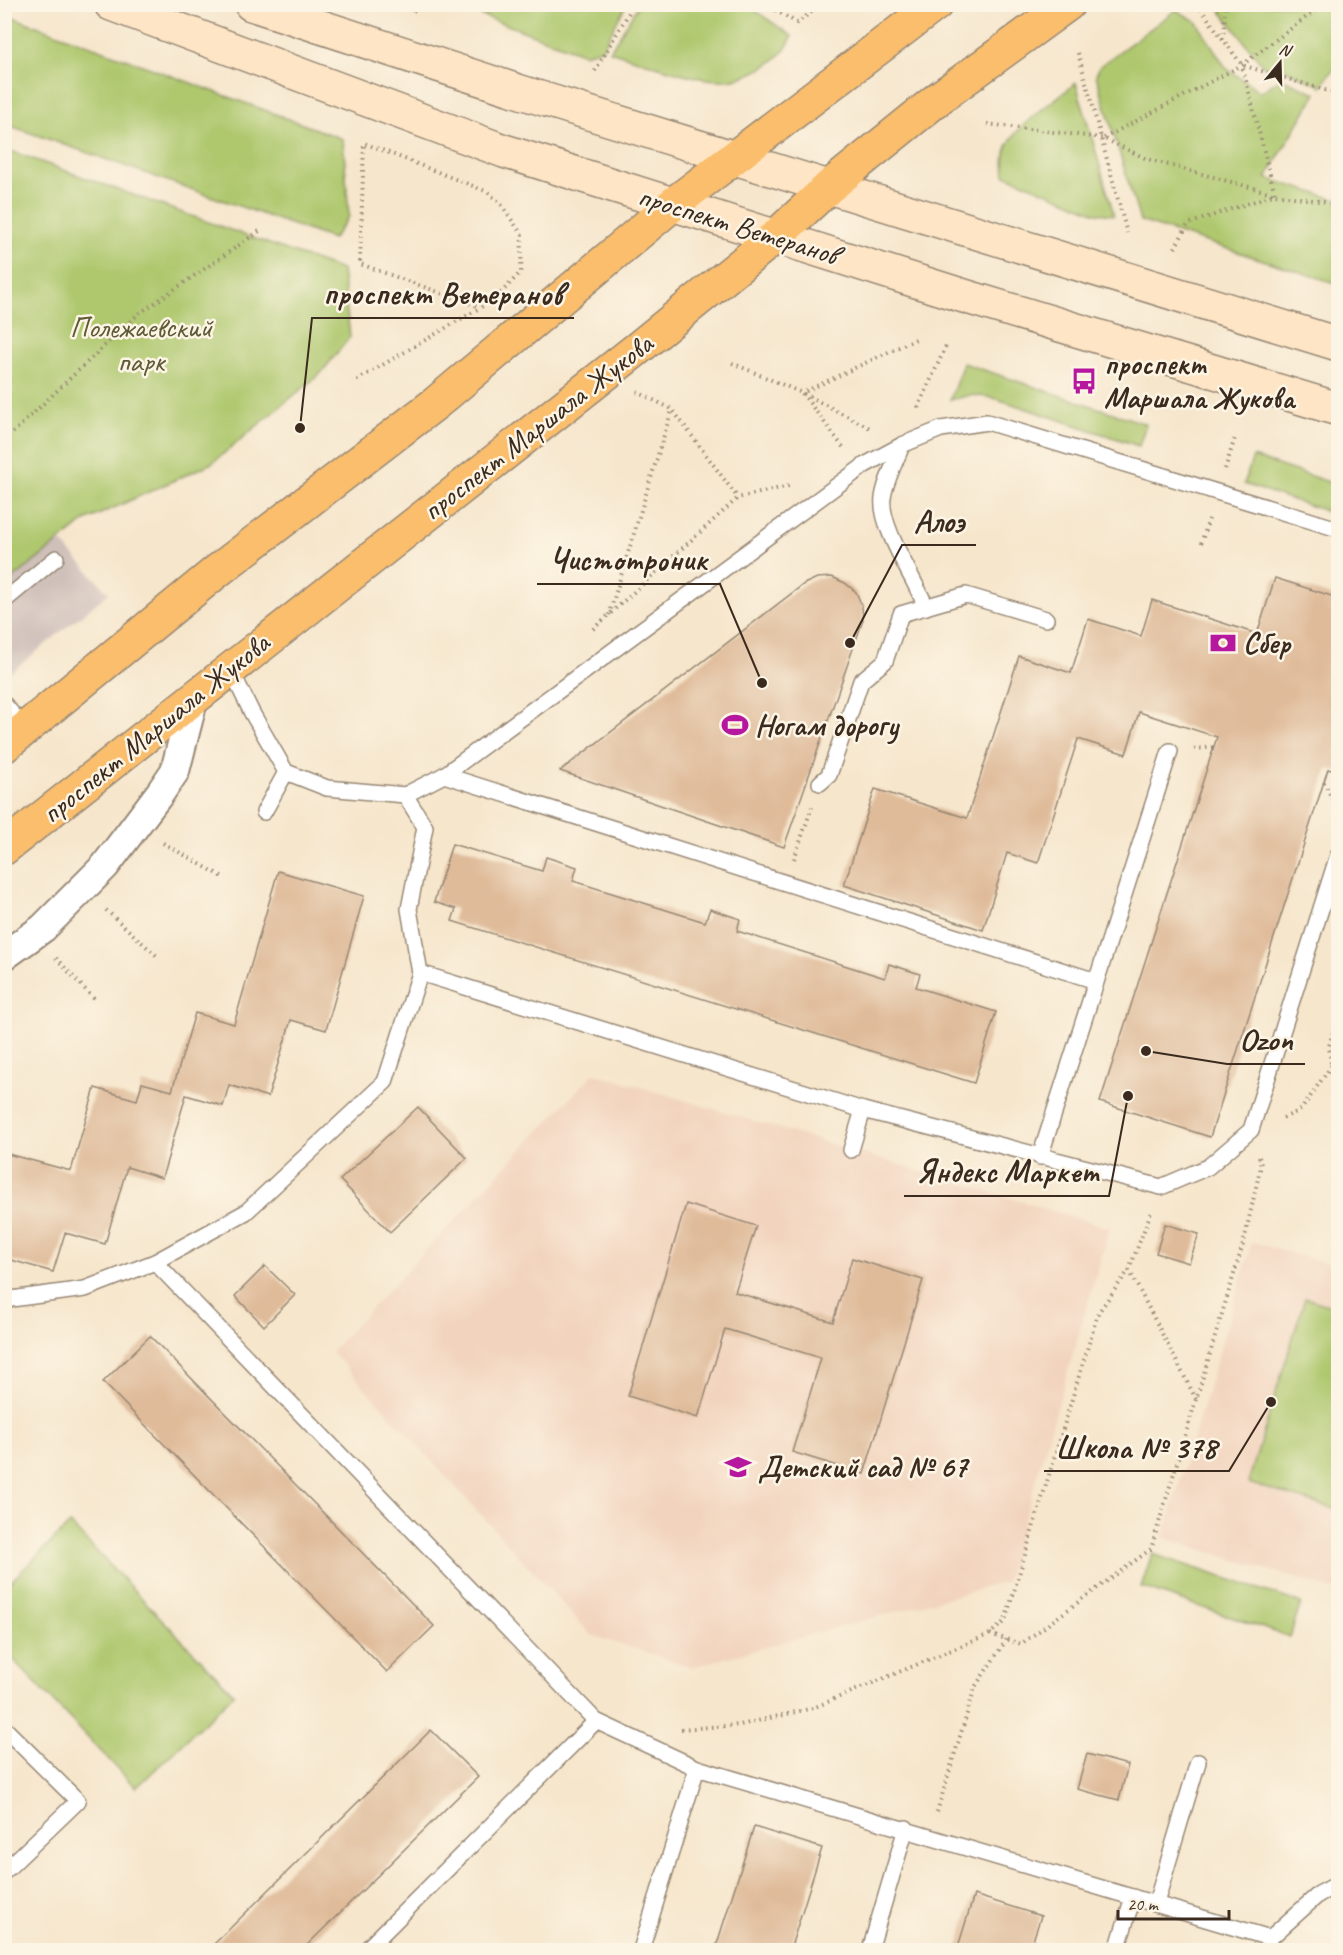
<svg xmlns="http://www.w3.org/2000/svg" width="1343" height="1955" viewBox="0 0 1343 1955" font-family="Caveat,sans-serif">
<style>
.built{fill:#f2d4be}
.industrial{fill:#cfc0ba}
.green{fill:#afc86e;stroke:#757946;stroke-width:1.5}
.building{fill:#dfbb9a}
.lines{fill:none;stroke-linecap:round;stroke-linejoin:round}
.lane-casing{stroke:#988875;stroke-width:18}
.street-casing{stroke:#988875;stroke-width:32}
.secondary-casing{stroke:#988875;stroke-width:36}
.primary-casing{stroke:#988875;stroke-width:36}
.path{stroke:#988875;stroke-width:4;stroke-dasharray:1.5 4.5;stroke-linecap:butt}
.lane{stroke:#fff;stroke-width:15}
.street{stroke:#fff;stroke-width:28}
.secondary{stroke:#fde5c5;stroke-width:33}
.primary{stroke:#fabe6d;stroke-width:33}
.labels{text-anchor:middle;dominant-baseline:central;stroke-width:5;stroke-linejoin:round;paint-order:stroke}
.street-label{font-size:30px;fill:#3b2a1e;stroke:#fcf5e5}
.park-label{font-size:30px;fill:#5e5936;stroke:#fcf5e5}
.poi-label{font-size:30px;font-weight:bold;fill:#3b2a1e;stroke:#fcf5e5;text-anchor:start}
.leader{fill:none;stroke:#3b2a1e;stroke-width:2}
.callout-dot{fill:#3b2a1e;stroke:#fcf5e5;stroke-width:2}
.callout-label{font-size:32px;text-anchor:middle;font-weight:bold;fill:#3b2a1e;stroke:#fcf5e5;stroke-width:5;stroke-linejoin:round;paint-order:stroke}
</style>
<rect width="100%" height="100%" fill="#fcf5e5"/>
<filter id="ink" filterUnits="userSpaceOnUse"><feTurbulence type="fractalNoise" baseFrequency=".0167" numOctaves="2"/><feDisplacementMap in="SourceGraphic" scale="12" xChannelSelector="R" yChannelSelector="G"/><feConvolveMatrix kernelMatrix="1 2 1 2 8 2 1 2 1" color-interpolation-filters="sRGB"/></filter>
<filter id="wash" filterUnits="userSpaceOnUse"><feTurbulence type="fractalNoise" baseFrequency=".008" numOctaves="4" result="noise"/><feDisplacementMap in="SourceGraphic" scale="24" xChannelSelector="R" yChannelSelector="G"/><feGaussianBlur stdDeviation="1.35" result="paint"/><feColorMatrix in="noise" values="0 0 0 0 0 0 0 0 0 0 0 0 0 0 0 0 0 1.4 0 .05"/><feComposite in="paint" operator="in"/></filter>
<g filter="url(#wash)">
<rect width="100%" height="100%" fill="#f6e6cc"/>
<!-- built -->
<g class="built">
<polygon points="594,1073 1110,1228 1006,1582 692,1667 591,1635 331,1351"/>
<polygon points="1252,1242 1338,1266 1338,1591 1163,1538"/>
</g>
<!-- industrial -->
<polygon class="industrial" points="60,541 109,593 5,677 5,585"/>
<!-- green -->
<g class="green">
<path d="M639 4 747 5 792 36C783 62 745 82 717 80 689 79 639 60 610 51Z"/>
<polygon points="469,5 469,4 626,5 602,49 584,54 467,10"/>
<polygon points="1216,5 1338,5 1338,63 1321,86 1278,66 1264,67"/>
<polygon points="1176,10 1196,21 1226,68 1261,92 1281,78 1316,93 1266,178 1338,200 1338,284 1140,221 1096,75 1100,66"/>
<polygon points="4,14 343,139 349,216 333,239 5,124"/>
<path d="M1076 83 1114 215 1096 213 1005 175C1004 165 1003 152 1009 143 1018 125 1059 97 1076 83Z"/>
<polygon points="5,149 342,270 350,337 321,373 212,463 85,521 5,585"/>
<polygon points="963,363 1146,424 1139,446 994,398 971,395 950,400"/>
<polygon points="1253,457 1338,485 1338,515 1244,484"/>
<polygon points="1305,1298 1338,1308 1338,1510 1248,1483"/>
<polygon points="70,1524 234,1694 136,1788 5,1651 5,1587"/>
<polygon points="1152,1554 1301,1603 1290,1637 1141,1587"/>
</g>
<g id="blocks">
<!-- building -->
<g class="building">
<polygon points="832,577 845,583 856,592 862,606 863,620 784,847 560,771 804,584 817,578"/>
<polygon points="1275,578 1338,598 1338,772 1328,769 1210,1137 1100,1102 1217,737 1139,712 1126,754 1078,739 1038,863 1007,853 983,930 844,885 875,789 967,818 1019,656 1071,673 1088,619 1141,636 1152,600 1257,634"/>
<polygon points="452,844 542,871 546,857 577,867 573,881 705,922 710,909 740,919 737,931 885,978 889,964 920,974 916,987 996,1012 974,1083 452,921 456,909 434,902"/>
<polygon points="278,871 364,896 326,1030 291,1020 268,1097 229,1085 223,1106 186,1095 162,1178 127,1167 105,1244 65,1233 53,1272 4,1258 4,1153 71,1171 95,1088 137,1100 142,1083 172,1091 195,1013 234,1024"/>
<polygon points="418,1107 467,1158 390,1232 340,1180"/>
<polygon points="686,1204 756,1226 735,1292 833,1322 852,1258 923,1280 864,1474 792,1452 821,1358 725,1329 698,1418 628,1396"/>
<polygon points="1165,1224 1199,1234 1189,1263 1156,1253"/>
<polygon points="265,1266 295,1295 264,1326 235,1296"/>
<polygon points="150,1336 434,1626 387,1672 103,1382"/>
<polygon points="431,1730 478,1777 422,1832 302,1950 208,1950"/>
<polygon points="1087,1754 1128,1765 1119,1800 1077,1789"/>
<polygon points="754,1827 822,1848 790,1950 715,1950"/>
<polygon points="974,1895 1041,1916 1030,1950 957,1950"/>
</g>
</g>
</g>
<g filter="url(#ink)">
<use href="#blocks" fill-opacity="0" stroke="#988875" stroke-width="1.5"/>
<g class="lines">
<!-- lane casing -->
<g class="lane-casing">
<g id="lane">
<path d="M902 445C896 461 885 481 883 498 879 526 915 579 926 607"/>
<polyline points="4,601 56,558"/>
<polyline points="230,668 252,713 286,772 327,788 405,795 444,775 865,465 902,445 941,429 987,422 1338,529"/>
<polyline points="4,704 25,729"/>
<polyline points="444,775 1096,981"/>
<polyline points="820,783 829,775 861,681 885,661 901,614 966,595 1046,619"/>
<polyline points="264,812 286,772"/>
<polyline points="420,973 863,1110 1161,1187 1208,1167 1251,1130 1338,855"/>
<polyline points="851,1150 863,1110"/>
<polyline points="1040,1157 1170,751"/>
<polyline points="155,1262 596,1721 697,1768 1270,1938 1319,1894 1338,1884"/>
<polyline points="4,1300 85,1289 155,1262 246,1212 385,1082 420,973 409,909 425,827 405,795"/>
<polyline points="4,1728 78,1801 4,1872"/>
<polyline points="1156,1903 1198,1762"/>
<polyline points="366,1950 596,1721"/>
<polyline points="641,1950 697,1768"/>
<polyline points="870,1950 906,1828"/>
<polyline points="1117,1950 1133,1897"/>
</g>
</g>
<!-- street casing -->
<g class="street-casing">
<polyline id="street" points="4,956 43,928 105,866 160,793 175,771 194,697"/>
</g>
<!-- secondary casing -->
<g class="secondary-casing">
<g id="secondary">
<polyline points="111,4 504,151 964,296 1338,409"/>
<polyline points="251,4 524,93 1338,344"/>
</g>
</g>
<!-- primary casing -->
<g class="primary-casing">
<g id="primary">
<polyline points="4,746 216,572 436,403 672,205 936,4"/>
<polyline points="4,848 637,349 775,237 829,187 939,98 1068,4"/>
</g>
</g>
<!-- path -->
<g class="path">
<polyline points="765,4 797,23 822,4"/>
<polyline points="1197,4 1242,65 1338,94"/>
<polyline points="1338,4 1338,5"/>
<polyline points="413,12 415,4"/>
<polyline points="1223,39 1226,4"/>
<polyline points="1078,53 1127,233"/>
<polyline points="595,71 634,4"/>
<polyline points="987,124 1103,138 1147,159 1275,194 1242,65"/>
<polyline points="1104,138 1242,65 1324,4"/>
<polyline points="1175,248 1188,224 1275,194 1338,204"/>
<polyline points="732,363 802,393 872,429"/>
<polyline points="357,380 495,299 521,272 522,235 501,204 488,192 364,143 360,264 480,307"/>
<polyline points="637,392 672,409 738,498"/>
<polyline points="918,408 946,346"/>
<polyline points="4,441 137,315 261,230"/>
<polyline points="843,447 802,393 918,338"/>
<polyline points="1225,469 1235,438"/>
<polyline points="1201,543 1210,516"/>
<polyline points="609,615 672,409"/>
<polyline points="593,629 738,498 789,486"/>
<polyline points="1194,749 1214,747"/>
<polyline points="1324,782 1338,811"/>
<polyline points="163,843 223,877"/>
<polyline points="794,859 812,807"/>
<polyline points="106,910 157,956"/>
<polyline points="56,958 96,1001"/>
<polyline points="1338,1015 1329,1046 1331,1064 1338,1064"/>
<polyline points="1283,1118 1301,1110 1338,1056"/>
<polyline points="1129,1270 1196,1399"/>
<polyline points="990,1634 1021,1644 1151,1549 1244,1241 1261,1165 1259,1157"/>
<polyline points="681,1729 740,1725 813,1708 990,1634 1005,1621 1098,1313 1129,1270 1151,1212"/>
<polyline points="937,1812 975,1687 1007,1639"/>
</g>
<!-- lane -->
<use href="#lane" class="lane"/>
<!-- street -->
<use href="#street" class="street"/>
<!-- secondary -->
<use href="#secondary" class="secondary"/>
<!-- primary -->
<use href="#primary" class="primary"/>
</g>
</g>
<!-- icons -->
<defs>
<g id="bus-bare" transform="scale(2.07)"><path d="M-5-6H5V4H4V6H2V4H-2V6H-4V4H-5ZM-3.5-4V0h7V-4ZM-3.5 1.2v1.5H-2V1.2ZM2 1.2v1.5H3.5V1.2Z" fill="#b5179e" stroke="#fcf5e5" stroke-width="2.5" paint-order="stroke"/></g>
<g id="bank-bare" transform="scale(2.07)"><path d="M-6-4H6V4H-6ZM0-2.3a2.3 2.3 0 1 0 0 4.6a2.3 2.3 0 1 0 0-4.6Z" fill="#b5179e" stroke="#fcf5e5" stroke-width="2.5" paint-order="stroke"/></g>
<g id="stadium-bare" transform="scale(2.07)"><path d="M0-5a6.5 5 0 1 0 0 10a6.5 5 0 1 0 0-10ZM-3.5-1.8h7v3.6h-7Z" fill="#b5179e" stroke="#fcf5e5" stroke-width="2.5" paint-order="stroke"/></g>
<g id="school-bare" transform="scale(2.07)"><path d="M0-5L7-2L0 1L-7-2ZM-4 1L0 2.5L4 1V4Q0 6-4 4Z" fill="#b5179e" stroke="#fcf5e5" stroke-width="2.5" paint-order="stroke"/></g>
</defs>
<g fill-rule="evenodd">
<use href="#bus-bare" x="1084" y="381"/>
<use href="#bank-bare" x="1223" y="643"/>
<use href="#stadium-bare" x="735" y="725"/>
<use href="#school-bare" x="738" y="1467"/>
</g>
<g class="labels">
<!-- street labels -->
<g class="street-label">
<text transform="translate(738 225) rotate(17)">проспект Ветеранов</text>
<text transform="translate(537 427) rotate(-38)">проспект Маршала Жукова</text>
<text transform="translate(155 728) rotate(-39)">проспект Маршала Жукова</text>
</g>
<!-- park labels -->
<g class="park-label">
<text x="141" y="327">Полежаевский<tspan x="141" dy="34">парк</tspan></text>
</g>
<!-- poi labels -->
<g class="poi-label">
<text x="1104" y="364">проспект<tspan x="1104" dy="34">Маршала Жукова</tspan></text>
<text x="1243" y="643">Сбер</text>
<text x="755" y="725">Ногам дорогу</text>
<text x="758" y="1467">Детский сад № 67</text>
</g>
</g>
<!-- callouts -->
<path class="leader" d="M300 428L312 318H574M850 643L902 545H976M762 683L720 584H537M1146 1051L1227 1064H1305M1128 1096L1109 1196H904M1271 1402L1229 1471H1044"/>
<g class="callout-dot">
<circle cx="300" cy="428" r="6"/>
<circle cx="850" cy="643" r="6"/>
<circle cx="762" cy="683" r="6"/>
<circle cx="1146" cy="1051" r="6"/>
<circle cx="1128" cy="1096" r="6"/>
<circle cx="1271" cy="1402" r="6"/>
</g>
<g class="callout-label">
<text x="443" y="304">проспект Ветеранов</text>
<text x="939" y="532">Алоэ</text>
<text x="628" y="570">Чистотроник</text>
<text x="1266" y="1050">Ozon</text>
<text x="1007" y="1182">Яндекс Маркет</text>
<text x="1136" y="1458">Школа № 378</text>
</g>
<!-- margin -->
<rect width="1343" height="1955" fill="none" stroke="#fcf5e5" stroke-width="24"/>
<!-- north arrow -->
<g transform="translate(1280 63) rotate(19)" stroke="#fcf5e5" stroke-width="4.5" paint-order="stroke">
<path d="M0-4.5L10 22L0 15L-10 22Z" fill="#3b2a1e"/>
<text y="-9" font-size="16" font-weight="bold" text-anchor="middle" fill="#3b2a1e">N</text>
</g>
<!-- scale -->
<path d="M1118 1910v9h111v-9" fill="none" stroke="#3b2a1e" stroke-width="3"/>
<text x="1127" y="1910" font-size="18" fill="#3b2a1e" stroke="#fcf5e5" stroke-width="4.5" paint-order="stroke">20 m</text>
</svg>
